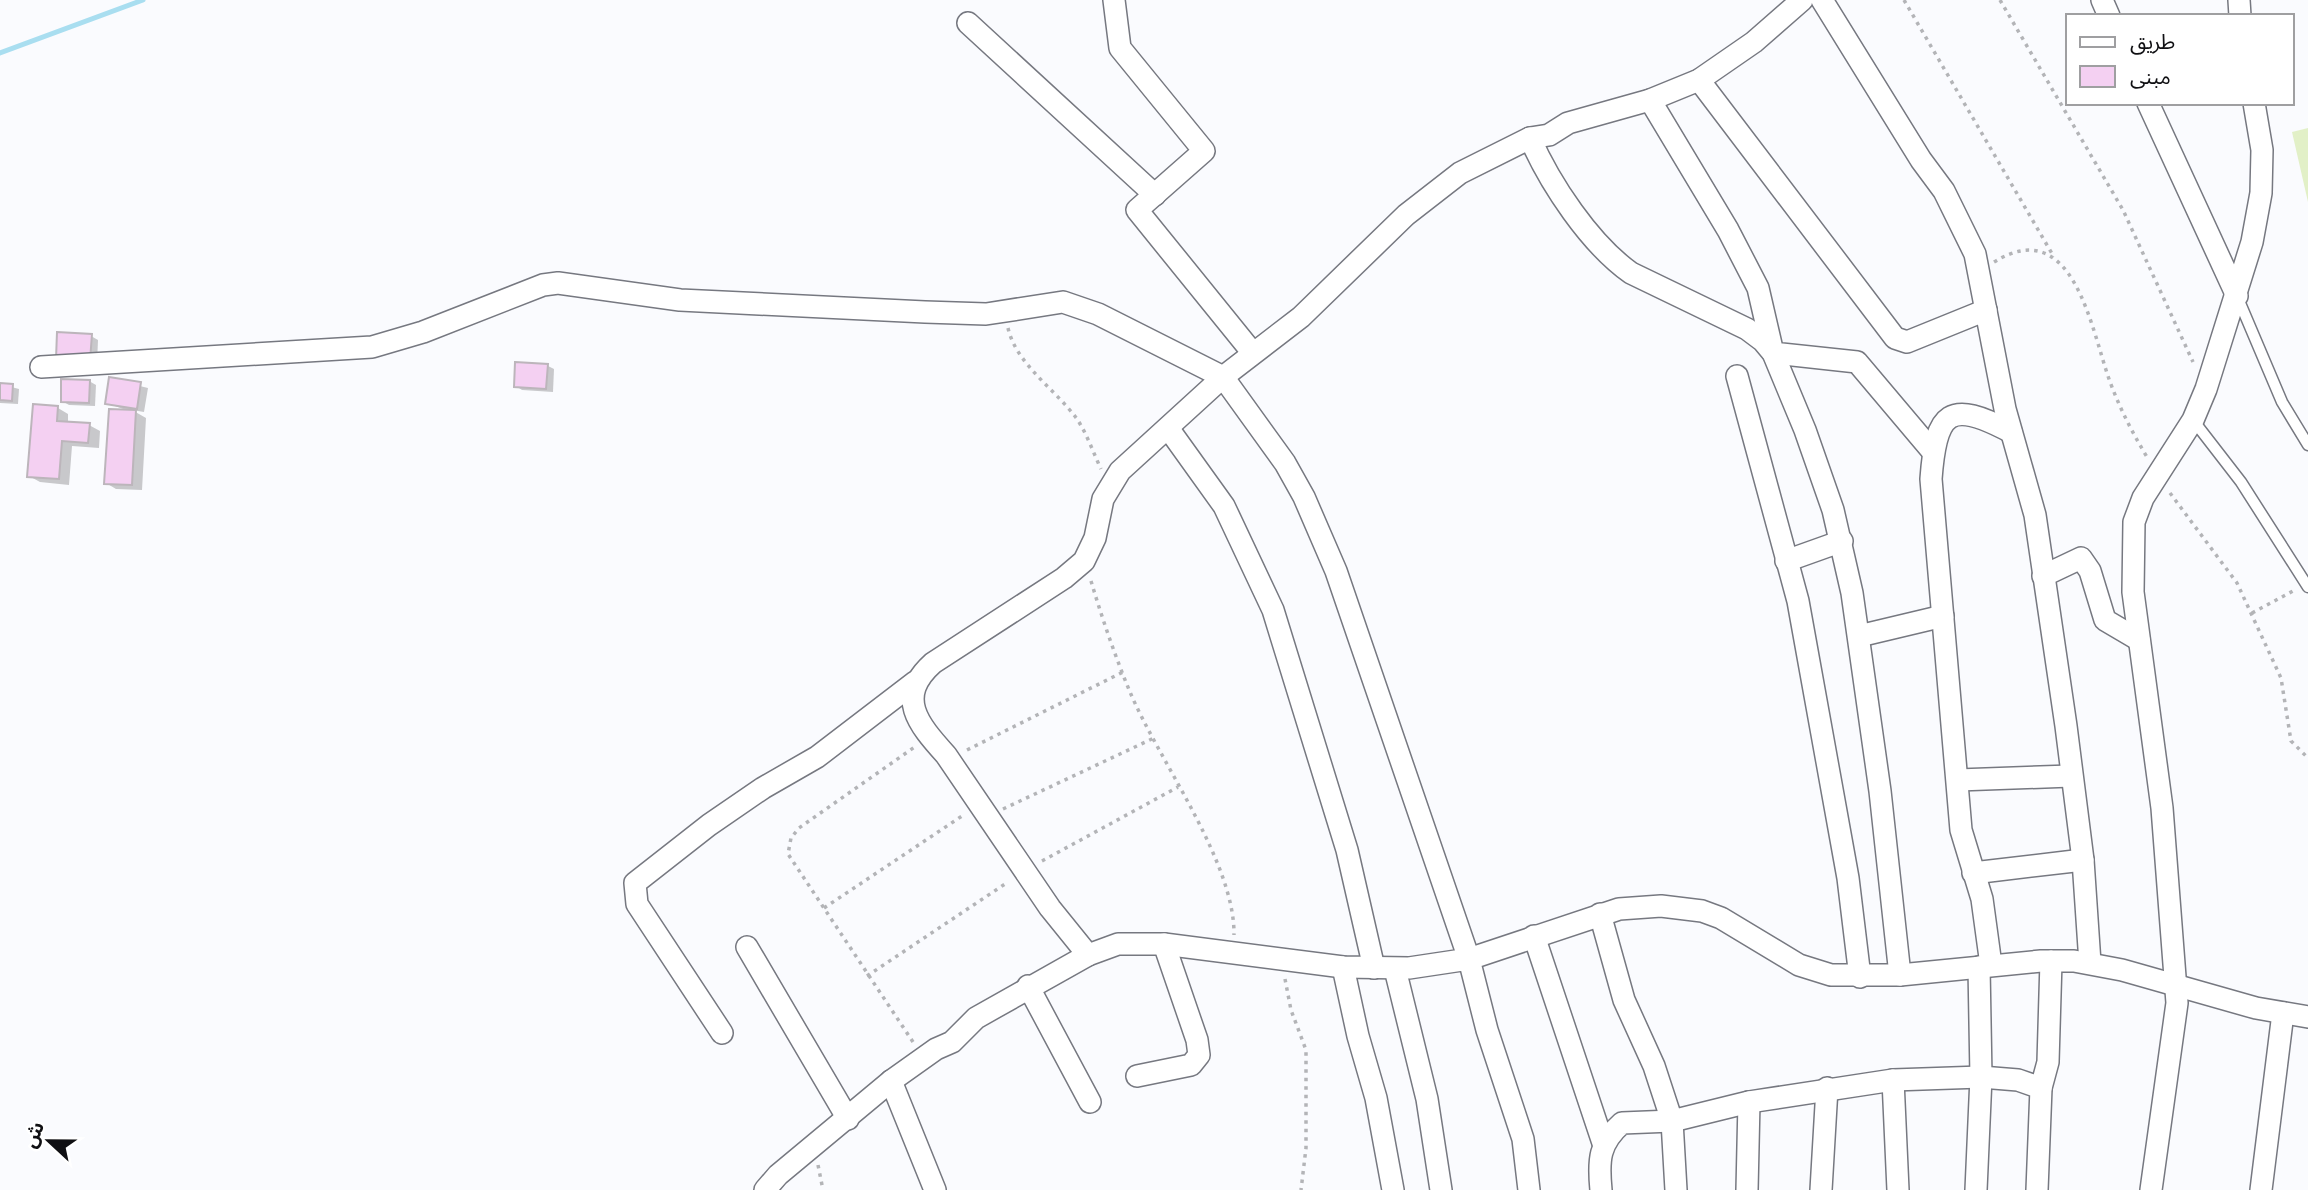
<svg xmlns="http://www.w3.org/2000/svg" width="2308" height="1190" viewBox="0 0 2308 1190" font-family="'Sofia Sans Condensed','Noto Sans Arabic',sans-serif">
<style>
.green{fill:#e2f0c7}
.shadow{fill:#0003}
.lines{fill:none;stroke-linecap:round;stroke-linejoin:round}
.stream{stroke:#a9def0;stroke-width:5}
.building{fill:#f4d0f2;stroke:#bcb5bb;stroke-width:2}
.service-casing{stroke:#767880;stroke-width:13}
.minor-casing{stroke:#767880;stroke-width:24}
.path{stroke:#b3b4b7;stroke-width:3.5;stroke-dasharray:3.5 5;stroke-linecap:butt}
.service{stroke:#fff;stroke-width:10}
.minor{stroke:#fff;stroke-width:21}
</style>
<rect width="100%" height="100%" fill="#fafbfe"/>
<!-- green -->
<polygon class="green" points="2308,128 2308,202 2292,132"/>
<!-- shadow -->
<g class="shadow">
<polygon points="91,336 98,340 97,364 64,362"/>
<polygon points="548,366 554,369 553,392 522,390 516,386"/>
<polygon points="111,379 148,388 144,412 132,410 146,418 142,490 116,489 106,483 123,409 107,403"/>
<polygon points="89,381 96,385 95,406 69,405 62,401"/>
<polygon points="0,384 19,389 18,404 0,403"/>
<polygon points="58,408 68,414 68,423 89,425 100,431 99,448 72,446 69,485 40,482 29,476"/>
</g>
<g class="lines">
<!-- stream -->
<polyline class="stream" points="0,53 143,0"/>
</g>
<!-- building -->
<g class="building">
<polygon points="57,332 92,334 90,361 56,359"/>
<polygon points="515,362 548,364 546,389 514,387"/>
<polygon points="109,377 141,382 137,409 105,404"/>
<polygon points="61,379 90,380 89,403 61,402"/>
<polygon points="0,383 13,384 12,401 0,400"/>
<polygon points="33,404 58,406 57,421 90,423 88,443 62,441 59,479 27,477"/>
<polygon points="109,409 136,410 132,485 104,484"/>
</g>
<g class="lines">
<!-- service casing -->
<g class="service-casing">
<g id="service">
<polyline points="2237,296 2282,402 2308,445"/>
<polyline points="2193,420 2241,482 2308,587"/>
</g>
</g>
<!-- minor casing -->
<g class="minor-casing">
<g id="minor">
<polyline points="1114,0 1120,48 1204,151 1137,210 1252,352"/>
<polyline points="1822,0 1921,160 1944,191 1975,254 2005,409 2035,515 2066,726 2083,860 2090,963"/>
<polyline points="2102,0 2109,16"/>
<polyline points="2239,0 2240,16"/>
<polyline points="968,23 1155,195"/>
<polyline points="1699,80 1895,338 1907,342 1986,310"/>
<polyline points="1650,100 1728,230 1758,288 1773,353 1857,362 1933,452"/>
<polyline points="2148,103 2237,296"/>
<path d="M1530 138C1550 184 1590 244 1631 273L1747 329 1763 341 1773 353 1805 430 1833 510 1852 593 1880 791 1900 975"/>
<polyline points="41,367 372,347 423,332 543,285 558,283 680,300 925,312 986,314 1063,302 1098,314 1223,377 1301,317 1406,215 1460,173 1530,138 1549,135 1568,123 1650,100 1699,80 1754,42 1802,0"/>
<polyline points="1737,376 1798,601 1848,878 1860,977"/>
<polyline points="1168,428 1224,506 1273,610 1347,850 1374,968"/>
<polyline points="1786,561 1842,541"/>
<polyline points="2043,576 2081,558 2090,571 2105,620 2139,640"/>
<polyline points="1859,636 1943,616"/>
<polyline points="1958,780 2071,776"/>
<polyline points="1973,873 2083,860"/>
<polyline points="1600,914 1624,1000 1654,1066 1672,1121 1676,1190"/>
<polyline points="1534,936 1603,1143"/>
<polyline points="747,947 848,1119"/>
<path d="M1991 965 1982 899 1961 830 1931 479C1936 411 1949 399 2011 432"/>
<polyline points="1343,967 1358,1036 1376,1098 1393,1190"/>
<polyline points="1395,969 1427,1099 1441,1190"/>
<polyline points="1028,986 1090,1102"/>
<polyline points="722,1033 637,904 635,883 709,825 763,788 817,757 915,682"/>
<polyline points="1137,1076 1191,1065 1199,1055 1197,1040 1164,944"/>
<polyline points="1893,1080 1898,1190"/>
<polyline points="891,1081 935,1190"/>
<polyline points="2041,1088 2048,1062 2051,961"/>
<polyline points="765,1190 778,1175 891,1081 936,1049 952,1042 976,1018 1088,955"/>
<path d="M1529 1190 1523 1139 1487 1030 1469 959 1336 571 1304 497 1285 463 1223 377 1120 471 1103 499 1095 538 1084 561 1064 578 933 663C895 697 918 724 946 755L1050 908 1088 955 1118 944H1164L1343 967 1409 968 1469 959 1619 909 1661 906 1702 911 1721 918 1799 965 1831 975H1900L2041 961H2074L2122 970 2256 1008 2308 1017"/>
<path d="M1601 1190C1598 1160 1599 1143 1622 1123L1672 1121 1749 1102 1893 1080 1981 1077 2018 1080 2041 1088 2037 1190"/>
<polyline points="1747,1190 1749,1102"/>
<polyline points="1821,1190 1827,1088"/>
<polyline points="1976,1190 1981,1077 1979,967"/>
<polyline points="2151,1190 2177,1003 2162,808 2133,592 2134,522 2143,498 2193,420 2206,389 2252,242 2261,193 2262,150 2254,103"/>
<polyline points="2261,1190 2283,1013"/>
</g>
</g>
<!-- path -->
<g class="path">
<polyline points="1904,0 2054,257"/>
<polyline points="2000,0 2123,210 2193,362"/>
<path d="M1994 262C2073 213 2091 328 2109 379 2119 407 2132 432 2147 457"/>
<path d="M1008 328C1016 364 1056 390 1077 419 1087 434 1093 452 1101 469"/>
<polyline points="2170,493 2237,583 2281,678 2291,741 2308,758"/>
<path d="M1091 581C1102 618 1115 656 1130 692 1159 761 1235 862 1234 935"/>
<polyline points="2252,613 2293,591"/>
<polyline points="967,750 1123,672"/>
<polyline points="1003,809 1154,738"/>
<polyline points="1042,861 1178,787"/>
<polyline points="824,908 965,814"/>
<polyline points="867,976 1008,882"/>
<polyline points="1285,979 1291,1010 1306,1050 1306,1148 1301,1190"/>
<polyline points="913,1042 788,854 791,838 799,828 916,746"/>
<polyline points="818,1165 823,1190"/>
</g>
<!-- service -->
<use href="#service" class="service"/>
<!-- minor -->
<use href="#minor" class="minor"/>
</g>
<!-- legend -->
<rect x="2066" y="14" width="228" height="91" fill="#ffffff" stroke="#9f9fa1" stroke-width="2"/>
<rect x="2080" y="37" width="35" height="10" fill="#ffffff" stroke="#9f9fa1" stroke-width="2"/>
<text x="2130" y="49" font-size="21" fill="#101013">طريق</text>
<rect x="2080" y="66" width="35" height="21" fill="#f4d0f2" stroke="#9f9fa1" stroke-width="2"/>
<text x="2130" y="84" font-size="21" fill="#101013">مبنى</text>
<!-- north arrow -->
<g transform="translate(49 1141) rotate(292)" stroke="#ffffff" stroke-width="5" paint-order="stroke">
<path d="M0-5L12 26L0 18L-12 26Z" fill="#101013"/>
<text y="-10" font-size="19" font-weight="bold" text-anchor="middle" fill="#101013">ش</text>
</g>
</svg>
